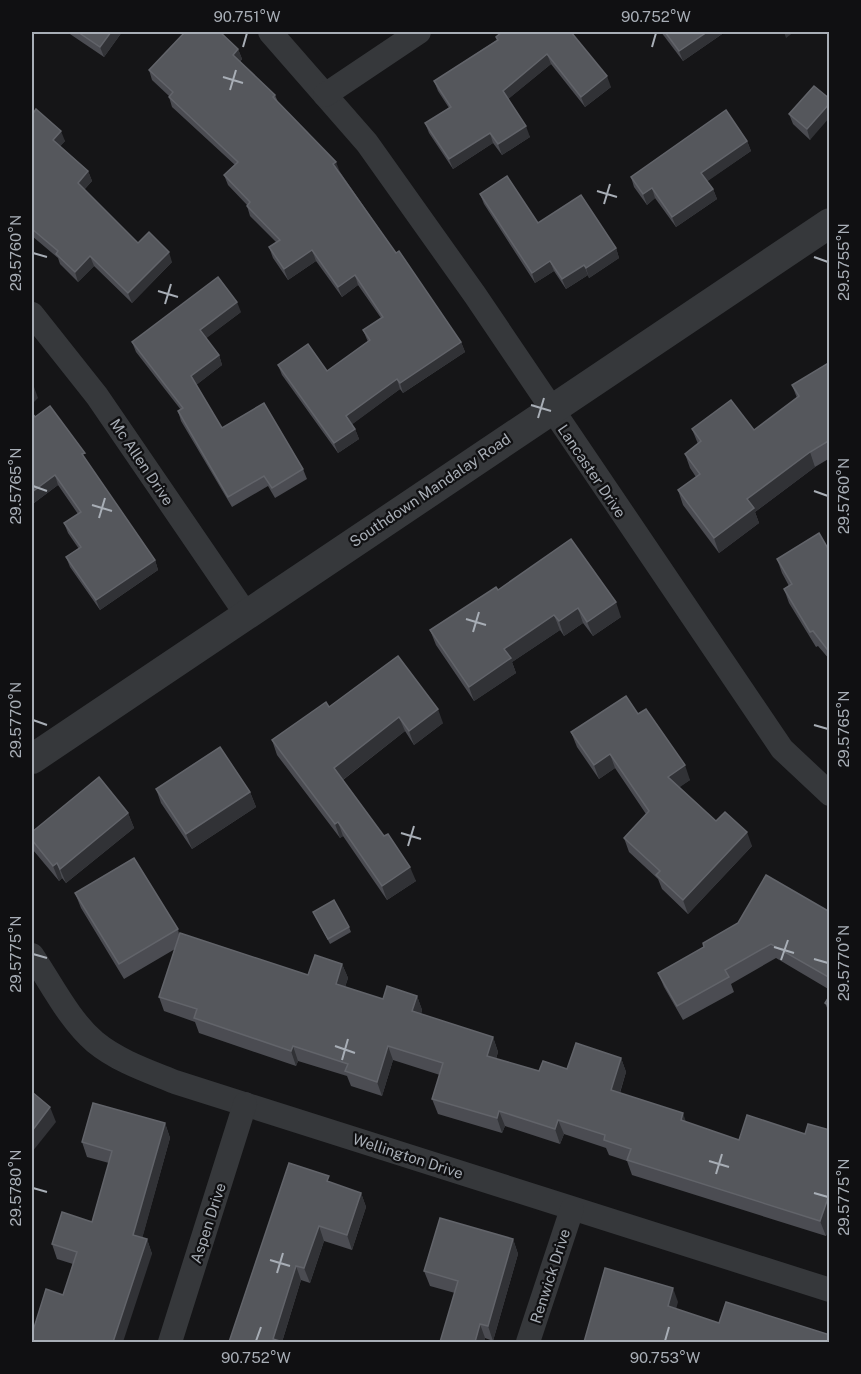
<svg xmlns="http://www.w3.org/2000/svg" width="861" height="1374" viewBox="0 0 861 1374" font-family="'Public Sans',sans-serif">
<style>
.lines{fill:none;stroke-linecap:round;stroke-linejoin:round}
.minor{stroke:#36383b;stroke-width:24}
.tertiary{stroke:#36383b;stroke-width:30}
.wall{fill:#4b4c52}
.shaded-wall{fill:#313236}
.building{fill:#55575c;stroke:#62646a;stroke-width:1.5}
.ticks{fill:none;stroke:#a8aeb6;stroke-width:2}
.labels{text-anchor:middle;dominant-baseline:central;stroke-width:4.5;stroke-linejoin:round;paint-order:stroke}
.street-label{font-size:15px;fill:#a8aeb6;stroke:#101012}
.neatline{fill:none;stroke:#a8aeb6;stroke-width:2}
.ticks-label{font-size:15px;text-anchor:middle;fill:#a8aeb6}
</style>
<rect width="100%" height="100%" fill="#151517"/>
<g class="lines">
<!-- minor -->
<g class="minor">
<polyline points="270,32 367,143 475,295 782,749 830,794"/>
<polyline points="325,95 419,32"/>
<polyline points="32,314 97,396 246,614"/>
<path d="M32 955C51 983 69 1020 95 1042 118 1061 148 1071 175 1082L830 1290"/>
<polyline points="170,1342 245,1104"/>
<polyline points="528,1342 572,1209"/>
</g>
<!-- tertiary -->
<polyline class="tertiary" points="32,759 830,223"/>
</g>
<!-- wall -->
<g class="wall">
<polygon points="67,32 122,32 104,57"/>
<polygon points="502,32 611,87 585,107 551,64 508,99 530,137 502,155 493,143 453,169 429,133 425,123 449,108 438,91 434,81 497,40 496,37"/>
<polygon points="661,32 725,32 683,61"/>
<polygon points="238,49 242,59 240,62 275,95 278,102 340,172 396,253 461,342 465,352 403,393 400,389 352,424 355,429 359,439 338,453 282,375 278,365 327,371 368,342 363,330 381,318 358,285 342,297 316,261 288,280 273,258 269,247 276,242 250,216 247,206 247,205 228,185 224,175 235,165 172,107 169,97 169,96 152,80 149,70"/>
<polygon points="830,99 810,140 793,124 789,114"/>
<polygon points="32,110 65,141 60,146 88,171 92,181 84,190 138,243 172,262 132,303 94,266 78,282 60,264 58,258 32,236"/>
<polygon points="747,141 751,151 707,181 713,189 717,199 676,227 655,198 647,205 634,187 631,177"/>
<polygon points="480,194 538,223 616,248 619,258 589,278 588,275 566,289 554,271 535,283 484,204"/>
<polygon points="241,312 206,338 219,355 222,365 196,385 222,428 303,469 307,479 275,498 268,486 232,507 181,421 178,411 181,410 136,352 132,342"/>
<polygon points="830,362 830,458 815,467 755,512 759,523 719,553 683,505 678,490 696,477 690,468 685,454 698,444 692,429 754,430 797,398 792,385"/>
<polygon points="32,413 88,463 155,560 158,570 100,610 70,567 66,557 79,549 68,533 64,523 78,514 58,485 34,503 32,499"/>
<polygon points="830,552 830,660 818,646 816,647 789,603 784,589 789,586 782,573 777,559"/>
<polygon points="498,590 621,617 593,636 583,623 564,636 560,630 512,662 516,673 474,701 436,645 430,630"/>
<polygon points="329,707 443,723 414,745 405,731 343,780 416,881 387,900 343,836 340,838 277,755 272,740"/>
<polygon points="638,714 690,780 679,787 716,821 752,846 688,914 662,889 658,879 629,852 624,838 646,814 615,768 599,779 577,747 571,732"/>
<polygon points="156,789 250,792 256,807 192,849 161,803"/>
<polygon points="128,813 134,828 66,883 62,878 59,881 33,850 32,846 32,832"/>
<polygon points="75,893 178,929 179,934 308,975 342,964 348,978 345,987 383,999 417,996 422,1010 421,1014 493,1037 498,1052 496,1059 539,1071 567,1069 621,1058 626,1072 620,1093 686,1122 739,1140 805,1134 830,1130 830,1224 826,1236 632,1175 627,1161 609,1155 606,1148 564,1134 560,1144 505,1126 502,1133 438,1114 432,1099 440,1075 393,1060 382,1096 351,1086 347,1076 298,1061 296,1066 199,1033 195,1022 164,1011 159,997 175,949 124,979 81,908"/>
<polygon points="313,912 349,927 351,932 330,944"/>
<polygon points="830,912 830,990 776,958 731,984 734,992 683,1020 664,987 658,973"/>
<polygon points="830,995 830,1015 825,1003"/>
<polygon points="165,1123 170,1138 142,1238 147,1239 152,1254 63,1295 73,1264 57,1259 52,1244 92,1222 109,1163 87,1157 82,1142"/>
<polygon points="331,1183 361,1193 366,1207 352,1250 324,1241 310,1283 301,1280 282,1342 229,1342"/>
<polygon points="513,1239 518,1254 493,1341 485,1338 484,1342 440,1342 455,1293 430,1286 424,1271"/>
</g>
<!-- shaded-wall -->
<g class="shaded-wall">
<polygon points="111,32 122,32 104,57 100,47"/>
<polygon points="707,32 725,32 683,61 679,51"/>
<polygon points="784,32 794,32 786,38"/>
<polygon points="238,49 242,59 237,65 233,55"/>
<polygon points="547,54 551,64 506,101 503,91"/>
<polygon points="607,76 611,87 585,107 581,97"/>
<polygon points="830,103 830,117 810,140 807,129"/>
<polygon points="526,126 530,137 502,155 498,144"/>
<polygon points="61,131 65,141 57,150 53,140"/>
<polygon points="490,133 493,143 453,169 449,159"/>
<polygon points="747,141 751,151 705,183 701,173"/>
<polygon points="336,162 340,172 337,175 333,164"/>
<polygon points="88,171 92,181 81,193 78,183"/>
<polygon points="652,188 655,198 647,205 643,194"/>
<polygon points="713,189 717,199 676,227 672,217"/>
<polygon points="616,248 619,258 589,278 586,268"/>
<polygon points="312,250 316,261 288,280 284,269"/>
<polygon points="169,252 172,262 132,303 128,293"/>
<polygon points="90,256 94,266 78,282 75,272"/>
<polygon points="550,261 554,271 535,283 532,273"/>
<polygon points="584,265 588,275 566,289 562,279"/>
<polygon points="355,275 358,285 342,297 338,287"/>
<polygon points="237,302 241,312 204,340 200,330"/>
<polygon points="461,342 465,352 403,393 400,383"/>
<polygon points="219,355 222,365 195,386 191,376"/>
<polygon points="397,379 400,389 350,426 346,416"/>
<polygon points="34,387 38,398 32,404 32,390"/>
<polygon points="355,429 359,439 338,453 334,443"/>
<polygon points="810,452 815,467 755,512 759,523 719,553 714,538 747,499"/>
<polygon points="55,475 58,485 34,503 32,495 32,492"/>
<polygon points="155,560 158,570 100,610 96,600"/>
<polygon points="616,602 621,617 593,636 587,622"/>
<polygon points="578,608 583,623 564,636 559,621"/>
<polygon points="554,615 560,630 512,662 516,673 474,701 469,687 504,649"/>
<polygon points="438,709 443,723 414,745 409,731"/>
<polygon points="399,717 405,731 340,782 334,768"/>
<polygon points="610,754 615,768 599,779 594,765"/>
<polygon points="685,765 690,780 673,792 668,777"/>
<polygon points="250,792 256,807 192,849 186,834"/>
<polygon points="128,813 134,828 66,883 60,869"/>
<polygon points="338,822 343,836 340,838 335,824"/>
<polygon points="747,832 752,846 688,914 683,900"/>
<polygon points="57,863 62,878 59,881 53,866"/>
<polygon points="410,867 416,881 387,900 382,886"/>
<polygon points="342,964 348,978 341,999 336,984"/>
<polygon points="417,996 422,1010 417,1025 412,1011"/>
<polygon points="493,1037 498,1052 492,1071 487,1056"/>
<polygon points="293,1046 298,1061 296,1066 291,1051"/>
<polygon points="388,1046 393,1060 382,1096 377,1082"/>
<polygon points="621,1058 626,1072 616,1105 611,1090"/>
<polygon points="50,1107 56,1122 32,1152 32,1131"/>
<polygon points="499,1111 505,1126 502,1133 497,1118"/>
<polygon points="683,1113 688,1128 681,1120"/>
<polygon points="558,1120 564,1134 560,1144 555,1129"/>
<polygon points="165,1123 170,1138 139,1250 133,1235"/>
<polygon points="361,1193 366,1207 352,1250 347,1235"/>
<polygon points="828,1198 830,1202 830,1224 826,1236 820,1221"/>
<polygon points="319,1226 324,1241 310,1283 304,1268"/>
<polygon points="147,1239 152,1254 123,1342 113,1342"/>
<polygon points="513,1239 518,1254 493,1341 488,1326"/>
<polygon points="296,1266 301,1280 282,1342 273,1339"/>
<polygon points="673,1288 678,1302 673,1321 668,1306"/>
<polygon points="480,1324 485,1338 484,1342 475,1342"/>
</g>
<!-- building -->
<g class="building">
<polygon points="78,32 111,32 100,47"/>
<polygon points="185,32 220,32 238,49 233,55 275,95 273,97 336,162 333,164 396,253 399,251 461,342 400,383 397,379 346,416 355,429 334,443 278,365 308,344 327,371 370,340 363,330 383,317 355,275 338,287 312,250 284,269 269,247 280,240 247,206 250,202 224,175 238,162 169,97 173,92 149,70"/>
<polygon points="502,32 571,32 607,76 581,97 547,54 503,91 526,126 498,144 490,133 449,159 425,123 451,107 434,81 498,40 496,37"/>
<polygon points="665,32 707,32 679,51"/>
<polygon points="814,86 830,99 830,103 807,129 789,114"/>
<polygon points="36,109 61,131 53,140 88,171 78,183 138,243 149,232 169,252 128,293 90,256 75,272 56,254 58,251 32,229 32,110 34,112"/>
<polygon points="726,110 747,141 701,173 713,189 672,217 652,188 643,194 631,177"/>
<polygon points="507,176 538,223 581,195 616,248 586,268 584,265 562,279 550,261 532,273 480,194"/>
<polygon points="218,277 237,302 200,330 219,355 191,376 222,428 264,403 303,469 272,488 264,476 228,497 178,411 183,408 132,342"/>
<polygon points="830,362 830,440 810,452 747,499 754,508 714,538 678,490 700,474 685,454 701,441 692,429 731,400 754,430 799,396 792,385"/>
<polygon points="50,406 85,453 82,454 155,560 96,600 66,557 81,547 64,523 81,512 55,475 32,492 32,413 35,417"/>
<polygon points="819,533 830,552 830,653 813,631 810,632 784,589 792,584 777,559"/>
<polygon points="571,539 616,602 587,622 578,608 559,621 554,615 504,649 511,658 469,687 430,630 496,587 498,590"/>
<polygon points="398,656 438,709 409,731 399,717 334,768 384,836 388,834 410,867 382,886 338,822 335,824 272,740 326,702 329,707"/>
<polygon points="626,696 638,714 646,709 685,765 668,777 716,821 725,812 747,832 683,900 656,875 660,871 624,838 649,811 610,754 594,765 571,732"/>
<polygon points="220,747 250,792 186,834 156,789"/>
<polygon points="99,777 128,813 60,869 57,863 53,866 32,840 32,832"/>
<polygon points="134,858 178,929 119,964 75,893"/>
<polygon points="766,875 830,912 830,978 771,944 725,970 729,977 677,1006 658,973 704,947 703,943 738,923"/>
<polygon points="334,900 349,927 328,939 313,912"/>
<polygon points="180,933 308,975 315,955 342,964 336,984 383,999 387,986 417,996 412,1011 493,1037 487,1056 539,1071 543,1061 567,1069 576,1043 621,1058 611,1090 683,1113 681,1120 739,1140 747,1115 805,1134 808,1124 830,1130 830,1198 828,1198 820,1221 627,1160 631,1149 604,1140 605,1135 558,1120 555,1129 499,1111 497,1118 432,1099 443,1063 388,1046 377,1082 345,1071 348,1064 293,1046 291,1051 194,1018 197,1009 159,997"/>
<polygon points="830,995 830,1006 825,1003"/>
<polygon points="32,1092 50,1107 32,1131"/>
<polygon points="93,1103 165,1123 133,1235 147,1239 113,1342 32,1342 32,1334 46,1289 63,1295 77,1252 52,1244 62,1212 92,1222 112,1151 82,1142"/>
<polygon points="289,1163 329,1176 327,1181 361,1193 347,1235 319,1226 304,1268 296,1266 273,1339 283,1342 229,1342"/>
<polygon points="440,1218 513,1239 488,1326 480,1324 475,1342 440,1342 458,1281 424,1271"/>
<polygon points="605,1268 673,1288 668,1306 719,1323 726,1302 830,1335 830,1342 584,1342"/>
</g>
<!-- ticks -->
<path class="ticks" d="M243 47 247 33M652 47 656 33M223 77 243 83M230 90 236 70M597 191 617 197M604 204 610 184M33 253 47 257M814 257 828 262M158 291 178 297M165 304 171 284M531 405 551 411M538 418 544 398M33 486 47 491M814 491 828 496M92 505 112 511M99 518 105 498M466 619 486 625M473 632 479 612M33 720 47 725M814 725 828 729M401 833 421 839M408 846 414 826M774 947 794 953M33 954 47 958M814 959 828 963M781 960 788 940M335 1046 355 1053M342 1060 348 1039M709 1161 729 1167M716 1174 722 1154M33 1188 47 1192M814 1193 828 1197M270 1260 290 1266M277 1273 283 1253M256 1341 261 1327M665 1341 669 1327"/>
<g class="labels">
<!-- street labels -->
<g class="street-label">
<text transform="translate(142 462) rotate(56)">Mc Allen Drive</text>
<text transform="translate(592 471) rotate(56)">Lancaster Drive</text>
<text transform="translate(430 490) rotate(-34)">Southdown Mandalay Road</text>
<text transform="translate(408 1156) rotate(18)">Wellington Drive</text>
<text transform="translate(208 1223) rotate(-72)">Aspen Drive</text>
<text transform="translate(550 1276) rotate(-72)">Renwick Drive</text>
</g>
</g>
<!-- border -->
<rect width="861" height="1374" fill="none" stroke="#101012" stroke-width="66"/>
<rect x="33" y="33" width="795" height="1308" class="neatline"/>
<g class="ticks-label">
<text x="247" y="22">90.751°W</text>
<text x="656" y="22">90.752°W</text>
<text transform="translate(16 253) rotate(-90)" y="5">29.5760°N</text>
<text transform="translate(844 262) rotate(-90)" y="5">29.5755°N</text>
<text transform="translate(16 486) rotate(-90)" y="5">29.5765°N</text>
<text transform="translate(844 496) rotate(-90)" y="5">29.5760°N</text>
<text transform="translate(16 720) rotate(-90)" y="5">29.5770°N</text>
<text transform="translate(844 729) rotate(-90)" y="5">29.5765°N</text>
<text transform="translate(16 954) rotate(-90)" y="5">29.5775°N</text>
<text transform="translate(844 963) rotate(-90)" y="5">29.5770°N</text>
<text transform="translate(16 1188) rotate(-90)" y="5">29.5780°N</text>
<text transform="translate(844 1197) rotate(-90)" y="5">29.5775°N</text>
<text x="256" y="1363">90.752°W</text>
<text x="665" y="1363">90.753°W</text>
</g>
</svg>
